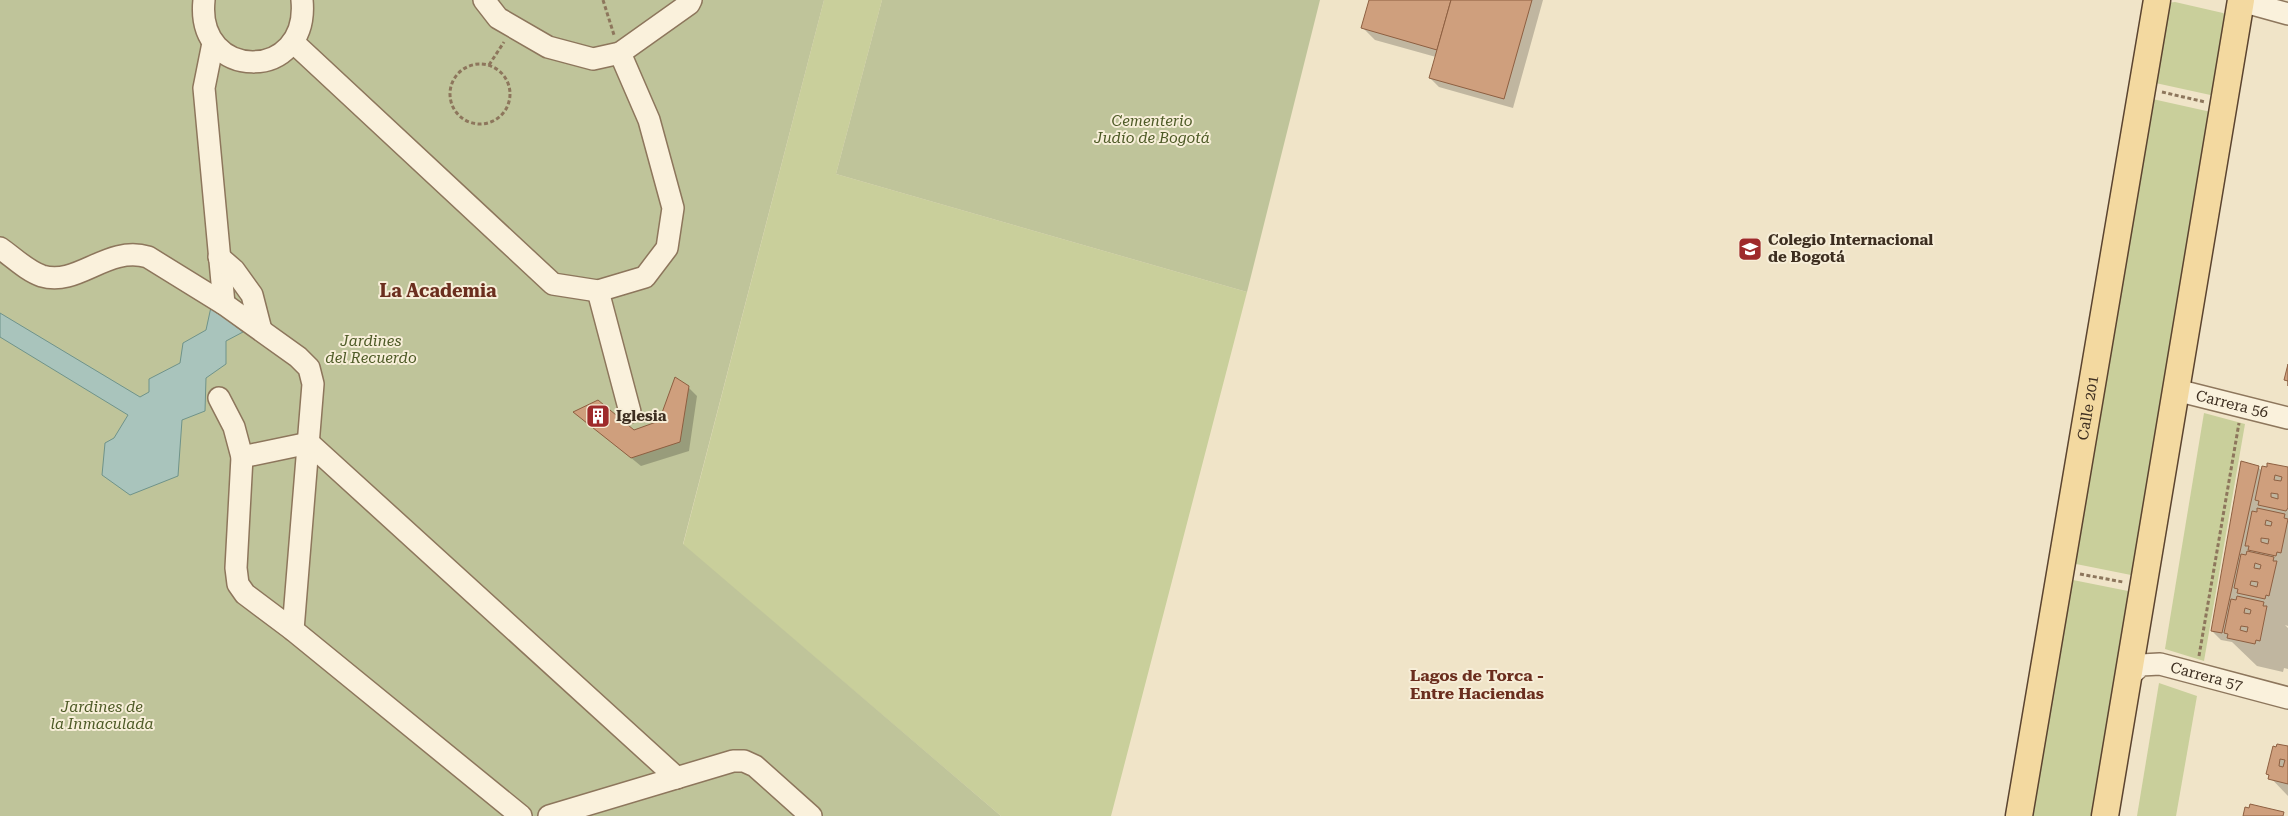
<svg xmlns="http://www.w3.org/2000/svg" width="2288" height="816" viewBox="0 0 2288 816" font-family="'Roboto Serif',serif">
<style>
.green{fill:#c9cf9b}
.cemetery{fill:#bfc49a}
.water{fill:#a9c4bc;stroke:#6f938a}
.shadow{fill:#0003}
.building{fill:#cf9f7d;stroke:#8d5f41;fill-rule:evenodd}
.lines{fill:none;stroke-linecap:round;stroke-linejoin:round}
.minor-casing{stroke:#8d765c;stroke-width:24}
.major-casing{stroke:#5b4430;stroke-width:29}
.path{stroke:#8d765c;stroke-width:3;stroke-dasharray:4 2.5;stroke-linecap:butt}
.minor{stroke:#faf1dc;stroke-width:21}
.major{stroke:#f3d9a0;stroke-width:26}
.labels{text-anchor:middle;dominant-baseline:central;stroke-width:4;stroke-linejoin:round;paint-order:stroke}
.park-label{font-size:15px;font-style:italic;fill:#4d5a26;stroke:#f7eed8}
.poi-label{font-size:15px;font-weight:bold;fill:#3d2e20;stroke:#f7eed8;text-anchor:start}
.street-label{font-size:15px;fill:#3d2e20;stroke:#f7eed8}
.neighbourhood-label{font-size:16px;font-weight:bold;fill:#6b2e1e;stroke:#f7eed8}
.quarter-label{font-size:18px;font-weight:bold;fill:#6b2e1e;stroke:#f7eed8}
</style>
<rect width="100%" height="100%" fill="#f0e4c8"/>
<!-- green -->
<g class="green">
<polygon points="824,0 882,0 836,174 1247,292 1111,816 1001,816 683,545"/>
<polygon points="2175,2 2223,13 2227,16 2215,96 2151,82 2168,3"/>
<polygon points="2148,98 2211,112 2136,576 2071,563"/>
<polygon points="2204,413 2245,424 2204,661 2165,649"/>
<polygon points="2068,579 2133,592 2096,816 2028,816"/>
<polygon points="2159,683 2197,696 2176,816 2137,816"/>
</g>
<!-- cemetery -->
<g class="cemetery">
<polygon points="0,0 824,0 683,544 1001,816 0,816"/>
<polygon points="882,0 1320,0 1247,292 836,174"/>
</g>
<!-- water -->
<polygon class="water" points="211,307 243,332 226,341 226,364 206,378 205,411 182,420 178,476 130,495 102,475 105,443 114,438 128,415 0,337 0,313 140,397 149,392 149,379 180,363 183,343 206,330"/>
<!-- shadow -->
<g class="shadow">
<polygon points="1370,0 1543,0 1513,108 1439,87 1430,78 1436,57 1375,40 1363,28"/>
<polygon points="688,387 697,396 689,451 641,466 575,412 634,431 660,422"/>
<polygon points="2258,467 2262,471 2288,469 2288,626 2285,625 2288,628 2288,669 2284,668 2283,672 2257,666 2232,642 2221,640 2212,631"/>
<polygon points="2288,747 2288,796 2267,774"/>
</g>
<!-- building -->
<g class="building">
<polygon points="1369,0 1451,0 1437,50 1361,28"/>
<polygon points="1451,0 1532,0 1504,99 1429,78"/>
<polygon points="2288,364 2288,386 2288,381 2284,380"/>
<polygon points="675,377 689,386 680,442 631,458 573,412 598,400 634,430 659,421"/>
<polygon points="2241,461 2259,466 2222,633 2211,631"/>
<path d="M2267 463 2288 467V508L2286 511 2258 505 2259 501 2255 500 2262 466 2267 467ZM2275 475 2282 477 2281 481 2274 480ZM2271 493 2278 494V499L2271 497Z"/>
<path d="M2257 508 2285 514 2284 518 2288 519 2281 553 2277 552 2276 556 2248 550 2249 546H2245L2252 511 2257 512ZM2266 520 2272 522 2271 526 2265 525ZM2261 538 2269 539 2268 544 2261 542Z"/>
<path d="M2247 551 2274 557 2273 561H2277L2269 596 2266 595 2265 599 2237 593 2238 589 2234 588 2241 554 2246 555ZM2255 563 2261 565 2260 569 2254 568ZM2251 581 2258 582 2257 587 2250 585Z"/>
<path d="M2237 596 2264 602 2263 606H2267L2260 641 2256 640 2255 644 2227 638 2228 634 2224 633 2231 599 2236 600ZM2245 608 2251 610 2250 614 2244 613ZM2241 626 2248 627 2247 632 2240 630Z"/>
<path d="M2277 744 2288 746V784L2268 779 2269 775 2266 774 2273 746 2276 747ZM2280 759 2285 760 2283 767 2279 766Z"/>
<polygon points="2250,804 2284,812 2283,816 2243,816 2245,807 2249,808"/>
</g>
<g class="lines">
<!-- minor casing -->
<g class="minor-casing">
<g id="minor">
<path d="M204 0C195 82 310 83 302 0"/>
<polyline points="484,0 498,18 548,47 593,59 620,53 689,4 691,0"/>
<polyline points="2241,1 2288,14"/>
<polyline points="293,42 553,284 598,291 645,277 667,248 673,208 649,120 620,53"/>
<polyline points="213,43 204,88 224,304"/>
<path d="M0 248C13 257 27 271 42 276 78 287 107 245 148 257L224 304 298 357 309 368 313 384 293 630"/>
<polyline points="219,257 234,270 252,295 261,330"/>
<polyline points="598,291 630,412"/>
<path id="s1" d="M2176 390 2288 418"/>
<polyline points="219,398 234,427 242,457 236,568 238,584 245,594 293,630 521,816"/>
<polyline points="309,443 677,778"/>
<polyline points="242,457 309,443"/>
<path id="s2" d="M2128 677 2141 665 2160 664 2288 698"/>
<polyline points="549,816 733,761 744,761 755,766 811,816"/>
</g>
</g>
<!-- major casing -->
<g class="major-casing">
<g id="major">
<path id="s3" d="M2019 816 2157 0"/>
<polyline points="2105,816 2241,0"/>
</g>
</g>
<!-- path -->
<g class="path">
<polyline points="603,0 614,35"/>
<circle cx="480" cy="94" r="30"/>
<polyline points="489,65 504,42"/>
<polyline points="2162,92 2205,102"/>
<polyline points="2080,574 2123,582"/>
<polyline points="2199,656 2239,423"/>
</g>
<!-- minor -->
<use href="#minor" class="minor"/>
<!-- major -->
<use href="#major" class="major"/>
</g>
<!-- icons -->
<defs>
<g id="school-square" transform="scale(1.25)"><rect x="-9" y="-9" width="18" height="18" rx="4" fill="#9e2a2b" stroke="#f7eed8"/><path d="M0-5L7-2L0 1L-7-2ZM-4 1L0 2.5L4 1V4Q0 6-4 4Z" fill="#fff"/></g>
<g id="building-square" transform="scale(1.25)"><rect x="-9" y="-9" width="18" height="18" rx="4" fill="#9e2a2b" stroke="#f7eed8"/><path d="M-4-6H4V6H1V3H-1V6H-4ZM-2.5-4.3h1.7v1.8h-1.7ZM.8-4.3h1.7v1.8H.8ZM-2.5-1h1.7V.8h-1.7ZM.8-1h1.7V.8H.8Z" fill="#fff"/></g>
</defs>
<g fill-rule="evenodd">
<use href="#school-square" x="1750" y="249"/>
<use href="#building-square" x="598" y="416"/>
</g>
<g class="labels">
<!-- park labels -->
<g class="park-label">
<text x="1152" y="121">Cementerio<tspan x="1152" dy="17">Judío de Bogotá</tspan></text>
<text x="371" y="341">Jardines<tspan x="371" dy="17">del Recuerdo</tspan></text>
<text x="102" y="707">Jardines de<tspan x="102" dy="17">la Inmaculada</tspan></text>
</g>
<!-- poi labels -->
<g class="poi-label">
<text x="1768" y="240">Colegio Internacional<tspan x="1768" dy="17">de Bogotá</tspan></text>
<text x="616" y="416">Iglesia</text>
</g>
<!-- street labels -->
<g class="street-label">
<text stroke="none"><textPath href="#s1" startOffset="58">Carrera 56</textPath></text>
<text stroke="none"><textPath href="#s3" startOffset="414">Calle 201</textPath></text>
<text stroke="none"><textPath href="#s2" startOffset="85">Carrera 57</textPath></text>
</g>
<!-- neighbourhood labels -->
<g class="neighbourhood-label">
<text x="1477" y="675">Lagos de Torca -<tspan x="1477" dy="18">Entre Haciendas</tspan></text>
</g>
<!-- quarter labels -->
<g class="quarter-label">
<text x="438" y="290">La Academia</text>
</g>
</g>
</svg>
